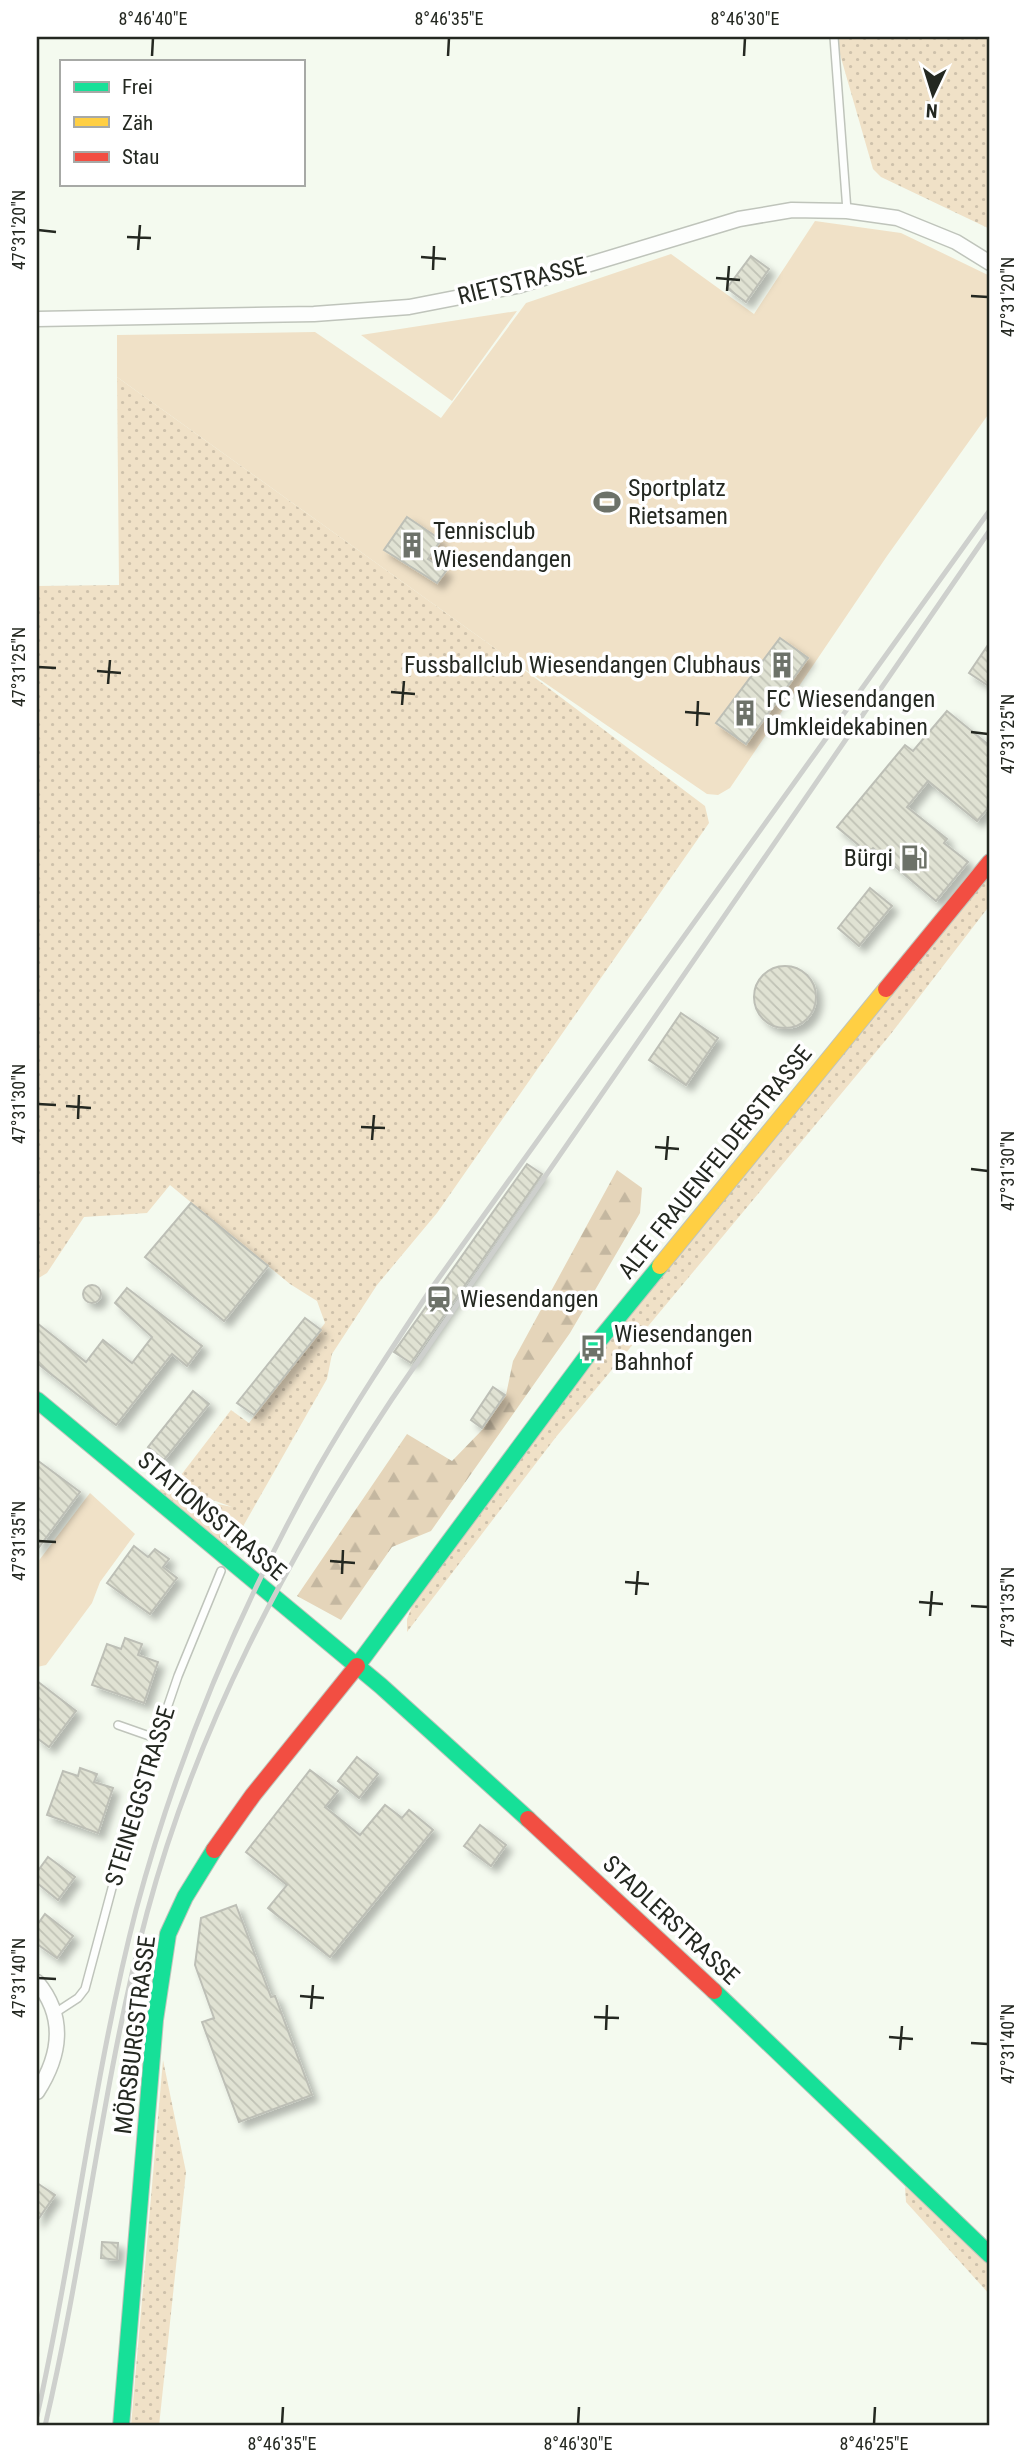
<svg xmlns="http://www.w3.org/2000/svg" width="1027" height="2463" viewBox="0 0 1027 2463" font-family="'Roboto Condensed',sans-serif">
<style>
.grass{fill:url(#grass-dots)}
.forest{fill:url(#forest-firs)}
.green{fill:#f0e1c7}
.building{fill:url(#building-back-hatch);stroke:#bdbfb6;stroke-width:2;filter:url(#shadow)}
.lines{fill:none;stroke-linecap:round;stroke-linejoin:round}
.lane-casing{stroke:#bfc4bb;stroke-width:10}
.street-casing{stroke:#bfc4bb;stroke-width:17}
.fast-casing{stroke:#bfc4bb;stroke-width:18}
.slow-casing{stroke:#bfc4bb;stroke-width:18}
.jam-casing{stroke:#bfc4bb;stroke-width:18}
.lane{stroke:#fdfefd;stroke-width:7}
.street{stroke:#fdfefd;stroke-width:14}
.fast{stroke:#16e098;stroke-width:16}
.slow{stroke:#ffcf43;stroke-width:16}
.jam{stroke:#f24e42;stroke-width:16}
.rail{stroke:#ced0cd;stroke-width:5}
.ticks{fill:none;stroke:#242821;stroke-width:2.5}
.labels{text-anchor:middle;dominant-baseline:central;stroke-width:7;stroke-linejoin:round;paint-order:stroke}
.street-label{font-size:24px;fill:#242821;stroke:#fff}
.poi-label{font-size:24px;fill:#242821;stroke:#fff;text-anchor:start}
.neatline{fill:none;stroke:#242821;stroke-width:2.5}
.ticks-label{font-size:18px;text-anchor:middle;fill:#242821}
</style>
<defs>
<pattern id="grass-dots" width="8" height="8" patternUnits="userSpaceOnUse" patternTransform="scale(1.75)"><rect width="8" height="8" fill="#f0e1c7"/><path d="M2 2h.1M6 6h.1" fill="none" stroke="#cec1ab" stroke-width="1.8" stroke-linecap="round"/></pattern>
<pattern id="forest-firs" width="22" height="20" patternUnits="userSpaceOnUse" patternTransform="scale(1.75)"><rect width="22" height="20" fill="#e5d5ba"/><path d="M5 1l3.5 6h-7zM16 11l3.5 6h-7z" fill="#c4b7a0"/></pattern>
<pattern id="building-back-hatch" width="6" height="6" patternUnits="userSpaceOnUse" patternTransform="scale(1.75)"><rect width="6" height="6" fill="#e0e2d3"/><path d="M-1 5l2 2M0 0l6 6M5-1l2 2" fill="none" stroke="#c0c2b5"/></pattern>
<filter id="shadow"><feDropShadow dx="6" dy="6" stdDeviation="3.5" flood-color="#0004"/></filter>
</defs>
<rect width="100%" height="100%" fill="#f4faef"/>
<!-- grass -->
<g class="grass">
<polygon points="835,37 990,37 990,229 881,177 873,169"/>
<polygon points="117,377 510,659 705,806 709,823 437,1213 377,1285 332,1354 327,1379 225,1558 148,1493 177,1485 199,1500 232,1507 199,1495 178,1479 231,1410 249,1423 325,1323 317,1301 290,1284 170,1185 147,1213 84,1217 47,1273 37,1279 37,586 119,585"/>
<polygon points="990,862 990,905 890,1035 556,1437 407,1632 407,1619 424,1576"/>
<polygon points="163,2060 186,2172 159,2426 131,2426"/>
<polygon points="905,2187 990,2249 990,2295 906,2202"/>
</g>
<!-- forest -->
<polygon class="forest" points="617,1170 642,1188 640,1213 570,1333 431,1531 392,1547 341,1620 297,1596 407,1434 452,1461 482,1430 506,1395 513,1361"/>
<!-- green -->
<g class="green">
<polygon points="815,221 901,233 990,276 990,412 887,556 730,788 718,795 707,794 510,659 117,377 117,335 315,332 441,418 526,303 671,254 754,314"/>
<polygon points="517,311 452,401 361,335"/>
<polygon points="90,1493 135,1534 100,1582 92,1603 46,1665 37,1667 37,1563"/>
</g>
<!-- building -->
<g class="building">
<polygon points="751,256 769,269 746,302 727,288"/>
<polygon points="407,517 441,540 428,559 446,571 437,583 384,550"/>
<polygon points="780,638 808,658 746,744 716,723"/>
<polygon points="990,642 990,687 969,673"/>
<polygon points="947,711 990,746 990,806 977,821 928,781 907,807 947,839 944,843 968,862 936,901 873,848 868,853 837,827 905,745 913,751"/>
<polygon points="870,888 892,906 859,946 838,928"/>
<circle cx="785" cy="997" r="31"/>
<polygon points="681,1013 718,1038 686,1085 649,1060"/>
<polygon points="527,1164 542,1174 411,1363 394,1352"/>
<polygon points="191,1203 268,1266 224,1321 145,1257"/>
<circle cx="92" cy="1294" r="9"/>
<polygon points="127,1288 202,1346 187,1366 172,1354 116,1425 37,1363 37,1323 86,1362 103,1340 132,1363 152,1337 115,1303"/>
<polygon points="305,1318 321,1330 254,1415 237,1403"/>
<polygon points="493,1387 505,1395 482,1428 471,1420"/>
<polygon points="193,1391 209,1404 164,1460 148,1447"/>
<polygon points="37,1460 80,1492 37,1550"/>
<polygon points="134,1546 148,1557 155,1549 169,1559 163,1567 177,1578 150,1614 107,1583"/>
<polygon points="125,1638 142,1644 138,1655 158,1662 144,1703 92,1685 107,1644 121,1649"/>
<polygon points="37,1681 76,1711 49,1747 37,1738"/>
<polygon points="357,1757 378,1774 359,1798 338,1781"/>
<polygon points="80,1768 97,1774 94,1782 113,1788 98,1833 47,1815 63,1771 78,1776"/>
<polygon points="310,1770 338,1791 325,1807 360,1835 385,1805 402,1818 409,1810 433,1830 330,1957 268,1908 287,1885 246,1852"/>
<polygon points="480,1825 506,1845 491,1866 464,1846"/>
<polygon points="48,1857 75,1877 58,1900 37,1883 37,1872"/>
<polygon points="236,1905 271,1997 275,1996 312,2095 239,2122 202,2022 214,2018 195,1965 201,1918"/>
<polygon points="45,1914 73,1936 57,1958 37,1944 37,1925"/>
<polygon points="37,2183 55,2195 37,2221"/>
<polygon points="102,2242 118,2243 117,2260 101,2258"/>
</g>
<g class="lines">
<!-- lane casing -->
<g class="lane-casing">
<g id="lane">
<polyline points="834,37 847,211"/>
<polyline points="118,1725 155,1738"/>
<polyline points="55,2013 78,1998 85,1989 135,1802 178,1676 221,1571"/>
</g>
</g>
<!-- street casing -->
<g class="street-casing">
<g id="street">
<polyline points="37,319 314,314 409,307 517,286 739,219 792,210 847,211 897,218 956,242 990,263"/>
<path d="M37 1982C66 2017 61 2055 37 2092"/>
</g>
</g>
<!-- fast casing -->
<g class="fast-casing">
<g id="fast">
<polyline points="37,1400 381,1686 528,1819"/>
<polyline points="357,1666 593,1348 660,1266"/>
<polyline points="714,1991 990,2255"/>
<polyline points="121,2426 155,2020 168,1934 185,1897 214,1850"/>
</g>
</g>
<!-- slow casing -->
<g class="slow-casing">
<polyline id="slow" points="660,1266 886,989"/>
</g>
<!-- jam casing -->
<g class="jam-casing">
<g id="jam">
<polyline points="886,989 990,862"/>
<polyline points="528,1819 714,1991"/>
<polyline points="214,1850 253,1795 357,1666"/>
</g>
</g>
<!-- lane -->
<use href="#lane" class="lane"/>
<!-- street -->
<use href="#street" class="street"/>
<!-- fast -->
<use href="#fast" class="fast"/>
<!-- slow -->
<use href="#slow" class="slow"/>
<!-- jam -->
<use href="#jam" class="jam"/>
<!-- rail -->
<g class="rail">
<path d="M37 2416C75 2248 93 2077 136 1910 177 1757 240 1607 318 1468 353 1407 392 1348 431 1289L990 510"/>
<path d="M45 2426C85 2256 102 2082 147 1913 197 1727 286 1559 392 1399L990 530"/>
</g>
</g>
<!-- ticks -->
<path class="ticks" d="M152 56 153 38M448 56 449 38M744 56 745 38M38 230 56 232M127 237 151 238M138 250 140 225M421 257 446 259M433 270 434 246M716 278 740 280M727 291 729 266M971 296 988 297M38 667 56 668M97 671 121 673M108 684 110 660M391 692 415 694M402 705 404 681M685 712 710 714M697 726 698 701M971 732 988 734M38 1104 56 1105M66 1106 91 1108M78 1119 79 1095M361 1127 385 1128M372 1140 374 1115M655 1147 679 1149M666 1160 668 1136M971 1169 988 1171M38 1541 56 1542M330 1561 355 1563M342 1574 343 1550M625 1582 649 1584M636 1595 638 1571M919 1602 943 1604M971 1606 988 1607M930 1616 932 1591M38 1978 56 1979M300 1996 324 1998M311 2009 313 1985M594 2017 619 2018M606 2030 607 2005M889 2037 913 2039M971 2043 988 2044M900 2050 902 2026M282 2424 283 2407M578 2424 579 2407M874 2424 875 2407"/>
<!-- icons -->
<defs>
<g id="stadium-bare" transform="scale(2.1)"><path d="M0-5a6.5 5 0 1 0 0 10a6.5 5 0 1 0 0-10ZM-3.5-1.8h7v3.6h-7Z" fill="#6d7269" stroke="#fff" stroke-width="2.5" paint-order="stroke"/></g>
<g id="building-bare" transform="scale(2.1)"><path d="M-4-6H4V6H1V3H-1V6H-4ZM-2.5-4.3h1.7v1.8h-1.7ZM.8-4.3h1.7v1.8H.8ZM-2.5-1h1.7V.8h-1.7ZM.8-1h1.7V.8H.8Z" fill="#6d7269" stroke="#fff" stroke-width="2.5" paint-order="stroke"/></g>
<g id="fuel-bare" transform="scale(2.1)"><path d="M-5.5-6h7V0h2V4h1.3V-2.5L3-4.5l.8-.8L6-3V5H2.5V1h-1V6h-7ZM-4.2-4.7v3.2H.2V-4.7Z" fill="#6d7269" stroke="#fff" stroke-width="2.5" paint-order="stroke"/></g>
<g id="station-bare" transform="scale(2.1)"><path d="M-3-6H3Q5-6 5-4V2Q5 4 3 4L4.5 6H3L1.5 4h-3L-3 6H-4.5L-3 4Q-5 4-5 2V-4Q-5-6-3-6ZM-3.5-4v3h7v-3ZM-3.5 1v1.5H-2V1ZM2 1v1.5H3.5V1Z" fill="#6d7269" stroke="#fff" stroke-width="2.5" paint-order="stroke"/></g>
<g id="bus-bare" transform="scale(2.1)"><path d="M-5-6H5V4H4V6H2V4H-2V6H-4V4H-5ZM-3.5-4V0h7V-4ZM-3.5 1.2v1.5H-2V1.2ZM2 1.2v1.5H3.5V1.2Z" fill="#6d7269" stroke="#fff" stroke-width="2.5" paint-order="stroke"/></g>
</defs>
<g fill-rule="evenodd">
<use href="#stadium-bare" x="607" y="502"/>
<use href="#building-bare" x="412" y="545"/>
<use href="#building-bare" x="782" y="665"/>
<use href="#building-bare" x="745" y="713"/>
<use href="#fuel-bare" x="914" y="858"/>
<use href="#station-bare" x="439" y="1299"/>
<use href="#bus-bare" x="593" y="1348"/>
</g>
<g class="labels">
<!-- street labels -->
<g class="street-label">
<text transform="translate(522 281) rotate(-14)">RIETSTRASSE</text>
<text transform="translate(715 1162) rotate(-51)">ALTE FRAUENFELDERSTRASSE</text>
<text transform="translate(212 1516) rotate(40)">STATIONSSTRASSE</text>
<text transform="translate(140 1796) rotate(-73)">STEINEGGSTRASSE</text>
<text transform="translate(671 1920) rotate(43)">STADLERSTRASSE</text>
<text transform="translate(135 2035) rotate(-83)">MÖRSBURGSTRASSE</text>
</g>
<!-- poi labels -->
<g class="poi-label">
<text x="628" y="488">Sportplatz<tspan x="628" dy="28">Rietsamen</tspan></text>
<text x="433" y="531">Tennisclub<tspan x="433" dy="28">Wiesendangen</tspan></text>
<text x="761" y="665" text-anchor="end">Fussballclub Wiesendangen Clubhaus</text>
<text x="766" y="699">FC Wiesendangen<tspan x="766" dy="28">Umkleidekabinen</tspan></text>
<text x="893" y="858" text-anchor="end">Bürgi</text>
<text x="460" y="1299">Wiesendangen</text>
<text x="614" y="1334">Wiesendangen<tspan x="614" dy="28">Bahnhof</tspan></text>
</g>
</g>
<!-- border -->
<rect width="1027" height="2463" fill="none" stroke="#ffffff" stroke-width="77"/>
<!-- legend -->
<rect x="60" y="60" width="245" height="126" fill="#ffffff" stroke="#a7a9a6" stroke-width="2"/>
<rect x="74" y="82" width="35" height="10" fill="#16e098" stroke="#a7a9a6" stroke-width="2"/>
<text x="122" y="94" font-size="21" fill="#242821">Frei</text>
<rect x="74" y="117" width="35" height="10" fill="#ffcf43" stroke="#a7a9a6" stroke-width="2"/>
<text x="122" y="130" font-size="21" fill="#242821">Zäh</text>
<rect x="74" y="152" width="35" height="10" fill="#f24e42" stroke="#a7a9a6" stroke-width="2"/>
<text x="122" y="164" font-size="21" fill="#242821">Stau</text>
<!-- north arrow -->
<g transform="translate(933 94) rotate(184)" stroke="#ffffff" stroke-width="5" paint-order="stroke">
<path d="M0-5L12 26L0 18L-12 26Z" fill="#242821"/>
<text y="-10" font-size="19" font-weight="bold" text-anchor="middle" fill="#242821">N</text>
</g>
<rect x="38" y="38" width="950" height="2386" class="neatline"/>
<g class="ticks-label">
<text x="153" y="25">8°46'40"E</text>
<text x="449" y="25">8°46'35"E</text>
<text x="745" y="25">8°46'30"E</text>
<text transform="translate(19 230) rotate(-90)" y="6">47°31'20"N</text>
<text transform="translate(1008 297) rotate(-90)" y="6">47°31'20"N</text>
<text transform="translate(19 667) rotate(-90)" y="6">47°31'25"N</text>
<text transform="translate(1008 734) rotate(-90)" y="6">47°31'25"N</text>
<text transform="translate(19 1104) rotate(-90)" y="6">47°31'30"N</text>
<text transform="translate(1008 1171) rotate(-90)" y="6">47°31'30"N</text>
<text transform="translate(19 1541) rotate(-90)" y="6">47°31'35"N</text>
<text transform="translate(1008 1607) rotate(-90)" y="6">47°31'35"N</text>
<text transform="translate(19 1978) rotate(-90)" y="6">47°31'40"N</text>
<text transform="translate(1008 2044) rotate(-90)" y="6">47°31'40"N</text>
<text x="282" y="2450">8°46'35"E</text>
<text x="578" y="2450">8°46'30"E</text>
<text x="874" y="2450">8°46'25"E</text>
</g>
</svg>
